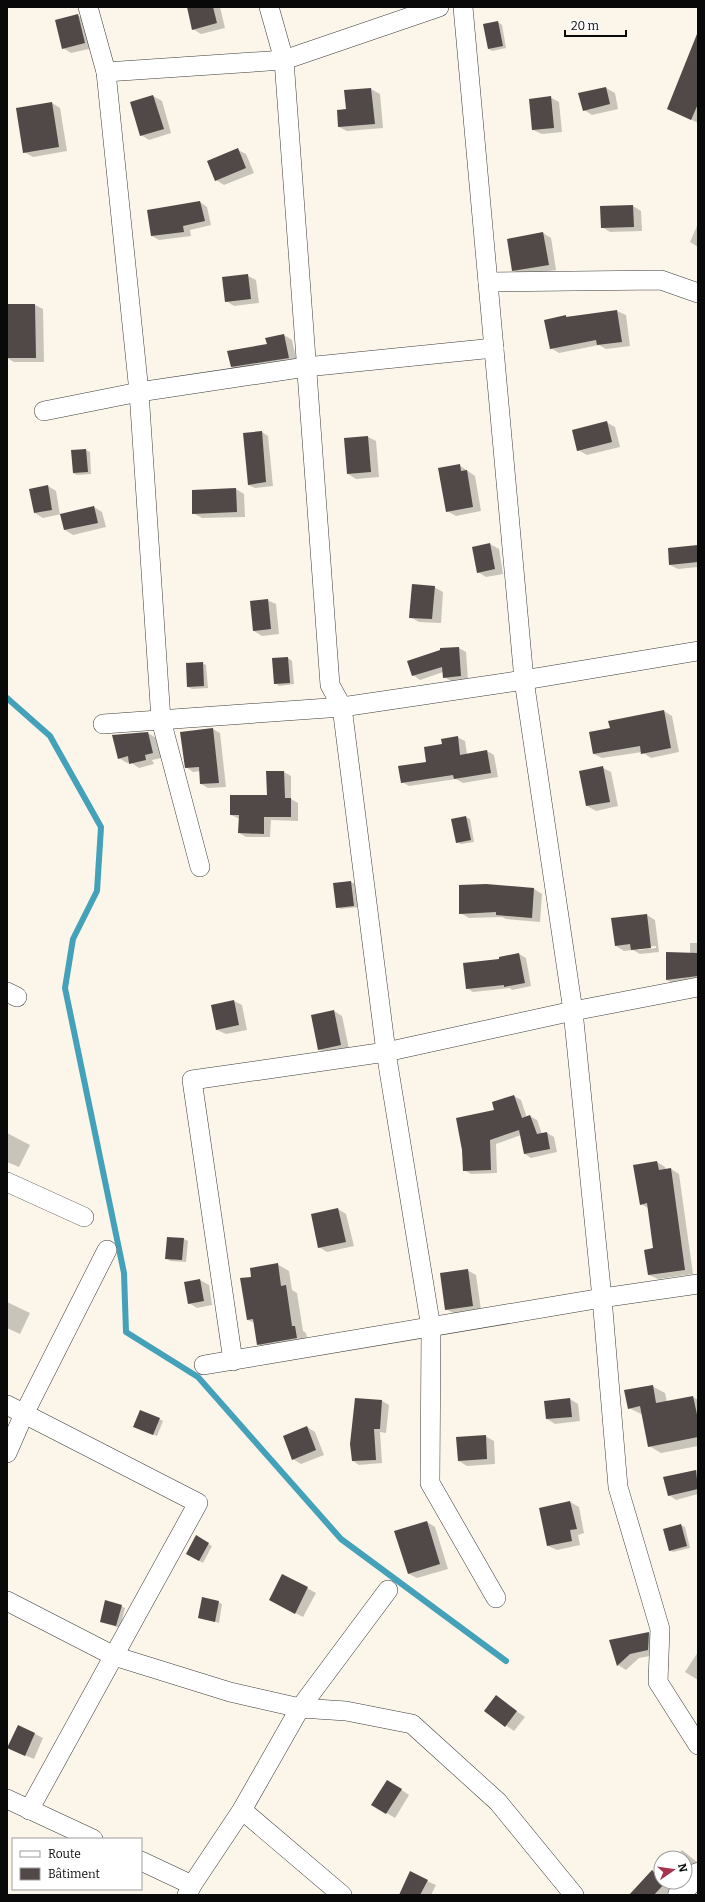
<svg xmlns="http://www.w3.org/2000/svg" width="705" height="1902" viewBox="0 0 705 1902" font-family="Bitter,serif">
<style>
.shadow{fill:#0003;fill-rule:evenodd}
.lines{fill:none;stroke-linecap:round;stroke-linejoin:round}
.stream{stroke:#44a1ba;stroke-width:6}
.building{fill:#504947}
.minor-casing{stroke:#3c3c3c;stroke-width:20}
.tertiary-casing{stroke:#3c3c3c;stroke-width:23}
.minor{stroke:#fff;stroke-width:19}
.tertiary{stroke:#fff;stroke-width:22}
</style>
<rect width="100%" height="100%" fill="#fcf5e9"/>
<!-- shadow -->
<g class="shadow">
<polygon points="188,7 220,7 225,28 201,34 193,29"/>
<polygon points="77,15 86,20 93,48 71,53 63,48"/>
<polygon points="498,22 502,25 506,48 492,51 489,49"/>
<polygon points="698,35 698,123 668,108"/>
<polygon points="606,88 615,93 618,109 592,115 584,110"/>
<polygon points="371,89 380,94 383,128 347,131 339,127 347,110 345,91"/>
<polygon points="153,96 162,101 171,133 149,140 141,135 131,103"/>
<polygon points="550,97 559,102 562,132 542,134 533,130"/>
<polygon points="52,103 60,108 67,151 33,157 24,152"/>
<polygon points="238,150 246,154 254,173 224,185 216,180"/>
<polygon points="200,202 207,207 211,225 190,230 191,236 159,240 152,236"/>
<polygon points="633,206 641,211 642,231 610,232 602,227"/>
<polygon points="697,226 698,226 698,247 690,242"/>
<polygon points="543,233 551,238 556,270 521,275 513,270"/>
<polygon points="248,276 256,280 259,303 234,306 226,301"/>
<polygon points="7,305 35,305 43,309 44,362 14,362 7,358"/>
<polygon points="617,311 626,315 630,346 606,349 599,345 559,353 551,348 565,316 568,317"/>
<polygon points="284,335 292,340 297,363 240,371 231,367"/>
<polygon points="606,422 615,427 620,447 587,455 578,450"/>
<polygon points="262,432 268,436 273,486 255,488 248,485"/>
<polygon points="368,437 376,441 379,477 356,479 348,474"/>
<polygon points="86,450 90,452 91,474 77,475 73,473"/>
<polygon points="459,465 475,476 481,511 456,516 447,511"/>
<polygon points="48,486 56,491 60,515 94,507 102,512 106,527 73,535 65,530 61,514 43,518 35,513"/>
<polygon points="236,489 244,494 245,517 202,518 193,513 193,491"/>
<polygon points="490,544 499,549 503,574 486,577 478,572"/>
<polygon points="698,546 698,567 678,569 670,565"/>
<polygon points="434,587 443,592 441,623 419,622 410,617"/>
<polygon points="267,600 276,604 279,634 262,636 254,631"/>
<polygon points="459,648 466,652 468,680 451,681 444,677 443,672 420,680 413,675"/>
<polygon points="288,658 292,661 294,684 279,686 275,683"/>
<polygon points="202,663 206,665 208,688 192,689 188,687"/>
<polygon points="664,711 672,716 679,752 651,758 642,752 602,758 594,754 611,729"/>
<polygon points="213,729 220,733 226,787 208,788 201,784 201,771 193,772 186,767"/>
<polygon points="148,733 156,738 161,758 152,760 154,764 139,768 130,762 127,763 119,758"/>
<polygon points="457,737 465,741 467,754 487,751 494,755 498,777 463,783 456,779 409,786 402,782 427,763 443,745"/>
<polygon points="603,768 611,772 618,806 596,811 587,806 580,772"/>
<polygon points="267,772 284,772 291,776 291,799 298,803 298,821 271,820 270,837 246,837 239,833 240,819 231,815 268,796"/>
<polygon points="466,817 470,819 474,842 461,844 457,842 452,819"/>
<polygon points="351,882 355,884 358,907 341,909 337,907"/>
<polygon points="534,889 542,894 540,922 506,919 502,917 469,918 460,913"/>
<path d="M647 915 655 920 659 952 640 954 633 950 624 951 616 946ZM656 946V948L638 950 636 948Z"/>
<polygon points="690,943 698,943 698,981 675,984 667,980 690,954"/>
<polygon points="519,954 526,958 531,986 512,990 510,988 473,992 467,988 500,960"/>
<polygon points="234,1001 242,1005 247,1030 226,1034 217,1030"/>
<polygon points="334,1011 342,1016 349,1049 327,1054 319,1049"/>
<polygon points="514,1096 521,1100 527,1118 530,1116 537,1120 542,1134 547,1133 554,1137 557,1152 531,1158 525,1154 521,1135 496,1144 497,1173 471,1174 464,1170 496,1111"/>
<polygon points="7,1133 30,1145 19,1167 7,1162"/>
<polygon points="657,1162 665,1167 666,1170 671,1169 679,1174 693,1274 658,1279 649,1275 654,1249 648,1208 641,1204"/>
<polygon points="338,1209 346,1214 354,1246 327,1252 319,1247"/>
<polygon points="184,1239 188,1241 186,1262 170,1261 166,1258"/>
<polygon points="277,1264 289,1271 292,1290 297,1293 303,1331 306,1333 308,1344 269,1351 258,1344 254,1323 248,1320 253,1277"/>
<polygon points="467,1270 476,1275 481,1310 455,1314 446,1309"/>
<polygon points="200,1280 209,1285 212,1305 197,1308 189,1303"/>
<polygon points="7,1302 30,1313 20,1334 7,1328"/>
<polygon points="652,1386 665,1393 667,1402 693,1397 698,1400 698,1446 661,1453 649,1446 643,1415 629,1408"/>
<polygon points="570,1399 578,1404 580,1421 555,1424 547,1419"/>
<polygon points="382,1401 389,1405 386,1433 380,1432 382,1463 359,1465 353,1461"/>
<polygon points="159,1419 163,1421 157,1436 138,1428"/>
<polygon points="307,1427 315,1432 324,1455 301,1464 293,1459"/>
<polygon points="485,1436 494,1441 495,1464 467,1466 459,1461"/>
<polygon points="698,1470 698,1494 676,1500 669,1495 665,1477"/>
<polygon points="570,1502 579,1507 584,1533 578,1535 580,1545 557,1550 548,1546 540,1509"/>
<polygon points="427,1522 435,1527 448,1569 417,1578 409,1574"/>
<polygon points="681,1525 685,1527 690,1548 673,1552 669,1550"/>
<polygon points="196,1537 212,1546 203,1563 187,1554"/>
<polygon points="283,1575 316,1593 303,1617 278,1604"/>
<polygon points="218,1602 222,1604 219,1623 199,1618"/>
<polygon points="121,1606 125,1608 120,1628 101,1622"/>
<polygon points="649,1633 657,1638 656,1655 639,1658 626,1670 618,1665"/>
<polygon points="698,1652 698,1680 685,1672"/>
<polygon points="496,1697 525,1717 514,1731 486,1711"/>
<polygon points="19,1726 43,1738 34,1759 17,1752"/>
<polygon points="396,1786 409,1795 395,1818 373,1805"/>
<polygon points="682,1850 697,1862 685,1876 685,1858 675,1858"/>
<polygon points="652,1871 661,1877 661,1882 667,1882 673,1888 666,1895 630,1895"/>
<polygon points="427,1881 436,1885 431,1895 400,1895"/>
</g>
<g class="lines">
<!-- stream -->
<polyline class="stream" points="7,698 50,736 101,827 97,891 73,939 65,988 124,1273 126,1332 198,1377 341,1539 506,1661"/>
</g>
<!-- building -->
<g class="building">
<polygon points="187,7 213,7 217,23 192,30"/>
<polygon points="78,14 85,43 62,49 55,20"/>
<polygon points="498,21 503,46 488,49 483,24"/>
<polygon points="697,34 698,104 691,120 667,109"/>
<polygon points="606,87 610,104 583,111 578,93"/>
<polygon points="371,88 375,124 338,127 337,110 346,109 344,90"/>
<polygon points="153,95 164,129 140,136 130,102"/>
<polygon points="551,96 554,128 532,130 529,99"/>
<polygon points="52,102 59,147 23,153 16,108"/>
<polygon points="238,148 246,168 215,181 207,161"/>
<polygon points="200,201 205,221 183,226 184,232 151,236 147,210"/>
<polygon points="633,205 634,227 601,228 600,206"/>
<polygon points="543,232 549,265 512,271 507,239"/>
<polygon points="248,274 251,299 225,302 222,277"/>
<polygon points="7,304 35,304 36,358 7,358"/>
<polygon points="617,310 622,342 597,345 596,340 550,349 544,320 566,315 566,317"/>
<polygon points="284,334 289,358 231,367 227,351 267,344 265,338"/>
<polygon points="607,421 612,442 577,451 572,430"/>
<polygon points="262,431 266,482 248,485 243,433"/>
<polygon points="368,436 371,472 347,474 344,438"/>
<polygon points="86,449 88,472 73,473 71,450"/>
<polygon points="460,464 461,471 467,470 473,507 446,512 438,468"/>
<polygon points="48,485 52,510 34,513 29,489"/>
<polygon points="236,488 237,512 192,514 192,490"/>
<polygon points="94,506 98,523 64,530 60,514"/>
<polygon points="490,543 495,569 477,573 472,547"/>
<polygon points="698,545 698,562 669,565 668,548"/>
<polygon points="412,584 435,586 432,619 409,618"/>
<polygon points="268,599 271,629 253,631 250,601"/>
<polygon points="459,647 461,676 443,678 442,667 412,676 407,661 440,650 440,648"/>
<polygon points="288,657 290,683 274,684 272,658"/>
<polygon points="203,662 204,686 187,687 186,663"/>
<polygon points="664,710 671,748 641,754 640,746 593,754 589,732 610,728 608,721"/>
<polygon points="213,728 219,783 200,784 199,767 185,768 180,732"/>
<polygon points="148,732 153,753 145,755 146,760 129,764 128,756 118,759 112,735"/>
<polygon points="458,736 460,755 487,750 491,773 454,779 453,775 401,783 398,766 426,762 424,747 442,744 441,739"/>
<polygon points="603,766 610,802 586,806 579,771"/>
<polygon points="266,771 284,771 285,798 291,798 291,817 264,817 264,834 238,833 239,815 230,815 230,795 267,795"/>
<polygon points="466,816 471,840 456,843 451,819"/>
<polygon points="351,881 354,906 336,908 333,883"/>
<polygon points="486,884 534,888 532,918 496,915 496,912 459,914 459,885"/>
<polygon points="647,914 651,948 631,950 630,944 615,946 611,918"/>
<polygon points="666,952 698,953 698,976 666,980"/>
<polygon points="519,953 525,983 504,987 504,985 466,989 463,963 499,959 499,957"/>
<polygon points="234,1000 239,1025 216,1030 211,1005"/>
<polygon points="334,1010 341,1045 318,1050 311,1015"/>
<polygon points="514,1095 522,1118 530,1115 537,1134 547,1132 550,1149 524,1154 519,1130 490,1140 491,1170 463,1171 462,1150 456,1118 494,1110 492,1102"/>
<polygon points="657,1161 659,1170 671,1168 685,1270 648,1275 644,1250 653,1248 647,1203 640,1205 633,1165"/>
<polygon points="338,1208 346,1242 318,1248 311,1214"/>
<polygon points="167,1237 184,1238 182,1260 165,1259"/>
<polygon points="278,1263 281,1286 286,1285 292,1326 295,1326 297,1338 257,1345 253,1319 247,1320 240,1278 251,1277 250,1268"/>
<polygon points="468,1269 473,1306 445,1310 440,1273"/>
<polygon points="200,1279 204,1301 188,1304 184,1282"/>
<polygon points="653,1385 656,1403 693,1396 698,1419 698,1437 648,1447 640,1406 628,1409 624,1390"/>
<polygon points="355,1398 382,1400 380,1429 374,1429 376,1460 352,1461 350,1444"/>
<polygon points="570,1398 572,1417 546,1419 544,1401"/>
<polygon points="140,1410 160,1418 153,1435 133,1427"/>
<polygon points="307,1426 316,1450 292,1460 283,1436"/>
<polygon points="486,1435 487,1459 458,1461 456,1437"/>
<polygon points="696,1470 698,1489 668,1496 663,1477"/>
<polygon points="570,1501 577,1529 570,1530 572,1541 547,1546 539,1508"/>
<polygon points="427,1521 440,1564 408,1574 394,1531"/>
<polygon points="681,1524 687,1546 669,1551 663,1529"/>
<polygon points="196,1535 209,1543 199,1561 186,1554"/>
<polygon points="282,1574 308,1587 295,1614 269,1600"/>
<polygon points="202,1597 219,1601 215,1622 198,1618"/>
<polygon points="105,1600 122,1605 116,1626 100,1622"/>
<polygon points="649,1632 648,1650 630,1654 617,1666 609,1640"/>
<polygon points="496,1695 517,1711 505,1727 484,1711"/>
<polygon points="18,1725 35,1733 25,1756 7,1748"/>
<polygon points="387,1780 402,1789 386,1814 371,1805"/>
<polygon points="652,1870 661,1879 661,1882 665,1883 654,1895 629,1895"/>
<polygon points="410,1871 428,1880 420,1895 399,1895"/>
</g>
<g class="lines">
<!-- minor casing -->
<g class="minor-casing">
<g id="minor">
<polyline points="88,7 106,72 139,392 161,720 200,867"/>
<polyline points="269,7 284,60 330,685 342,707 386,1052 431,1328 430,1483 496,1598"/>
<polyline points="463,7 524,680 573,1011 602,1298 618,1487 660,1629 658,1682 698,1745"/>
<polyline points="106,72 284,60 439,7"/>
<polyline points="488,282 661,280 698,293"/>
<polyline points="44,411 139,392 306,367 494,348"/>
<polyline points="103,724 342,707 524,680 698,651"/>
<polyline points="7,992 17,997"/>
<polyline points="7,1182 84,1217"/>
<polyline points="233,1361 192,1080 386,1052 573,1011 698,987"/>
<polyline points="204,1365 602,1298 698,1284"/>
<polyline points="7,1405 198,1503 29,1810"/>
<polyline points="7,1453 24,1414 107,1250"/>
<polyline points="7,1601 114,1656 230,1692 300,1708 346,1711 412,1724 498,1802 574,1895"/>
<polyline points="7,1799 93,1839"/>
<polyline points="242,1810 342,1895"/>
<polyline points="141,1861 192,1885"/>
<polyline points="187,1895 192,1885 242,1810 300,1708 388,1590"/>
</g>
</g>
<!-- tertiary casing -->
<g class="tertiary-casing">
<polyline id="tertiary" points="679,1895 698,1874"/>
</g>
<!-- minor -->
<use href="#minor" class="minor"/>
<!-- tertiary -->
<use href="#tertiary" class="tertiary"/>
</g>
<!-- border -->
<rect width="705" height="1902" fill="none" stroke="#090909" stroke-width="16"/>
<!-- legend -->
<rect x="12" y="1838" width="130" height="52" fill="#ffffff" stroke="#9d9d9d"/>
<rect x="20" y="1851" width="20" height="6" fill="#ffffff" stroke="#9d9d9d"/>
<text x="48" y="1858" font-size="12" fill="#090909">Route</text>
<rect x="20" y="1868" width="20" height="12" fill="#504947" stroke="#9d9d9d"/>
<text x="48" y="1878" font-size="12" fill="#090909">Bâtiment</text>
<!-- north arrow -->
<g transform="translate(673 1870) rotate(77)"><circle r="19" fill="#ffffff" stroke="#9d9d9d"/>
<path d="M0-3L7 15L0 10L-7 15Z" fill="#a6344e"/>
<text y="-6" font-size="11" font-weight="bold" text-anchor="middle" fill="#090909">N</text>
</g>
<!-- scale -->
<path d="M565 30v6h61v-6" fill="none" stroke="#090909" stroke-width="2"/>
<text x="571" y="30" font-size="12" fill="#090909" stroke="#ffffff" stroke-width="3" paint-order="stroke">20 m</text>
</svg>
